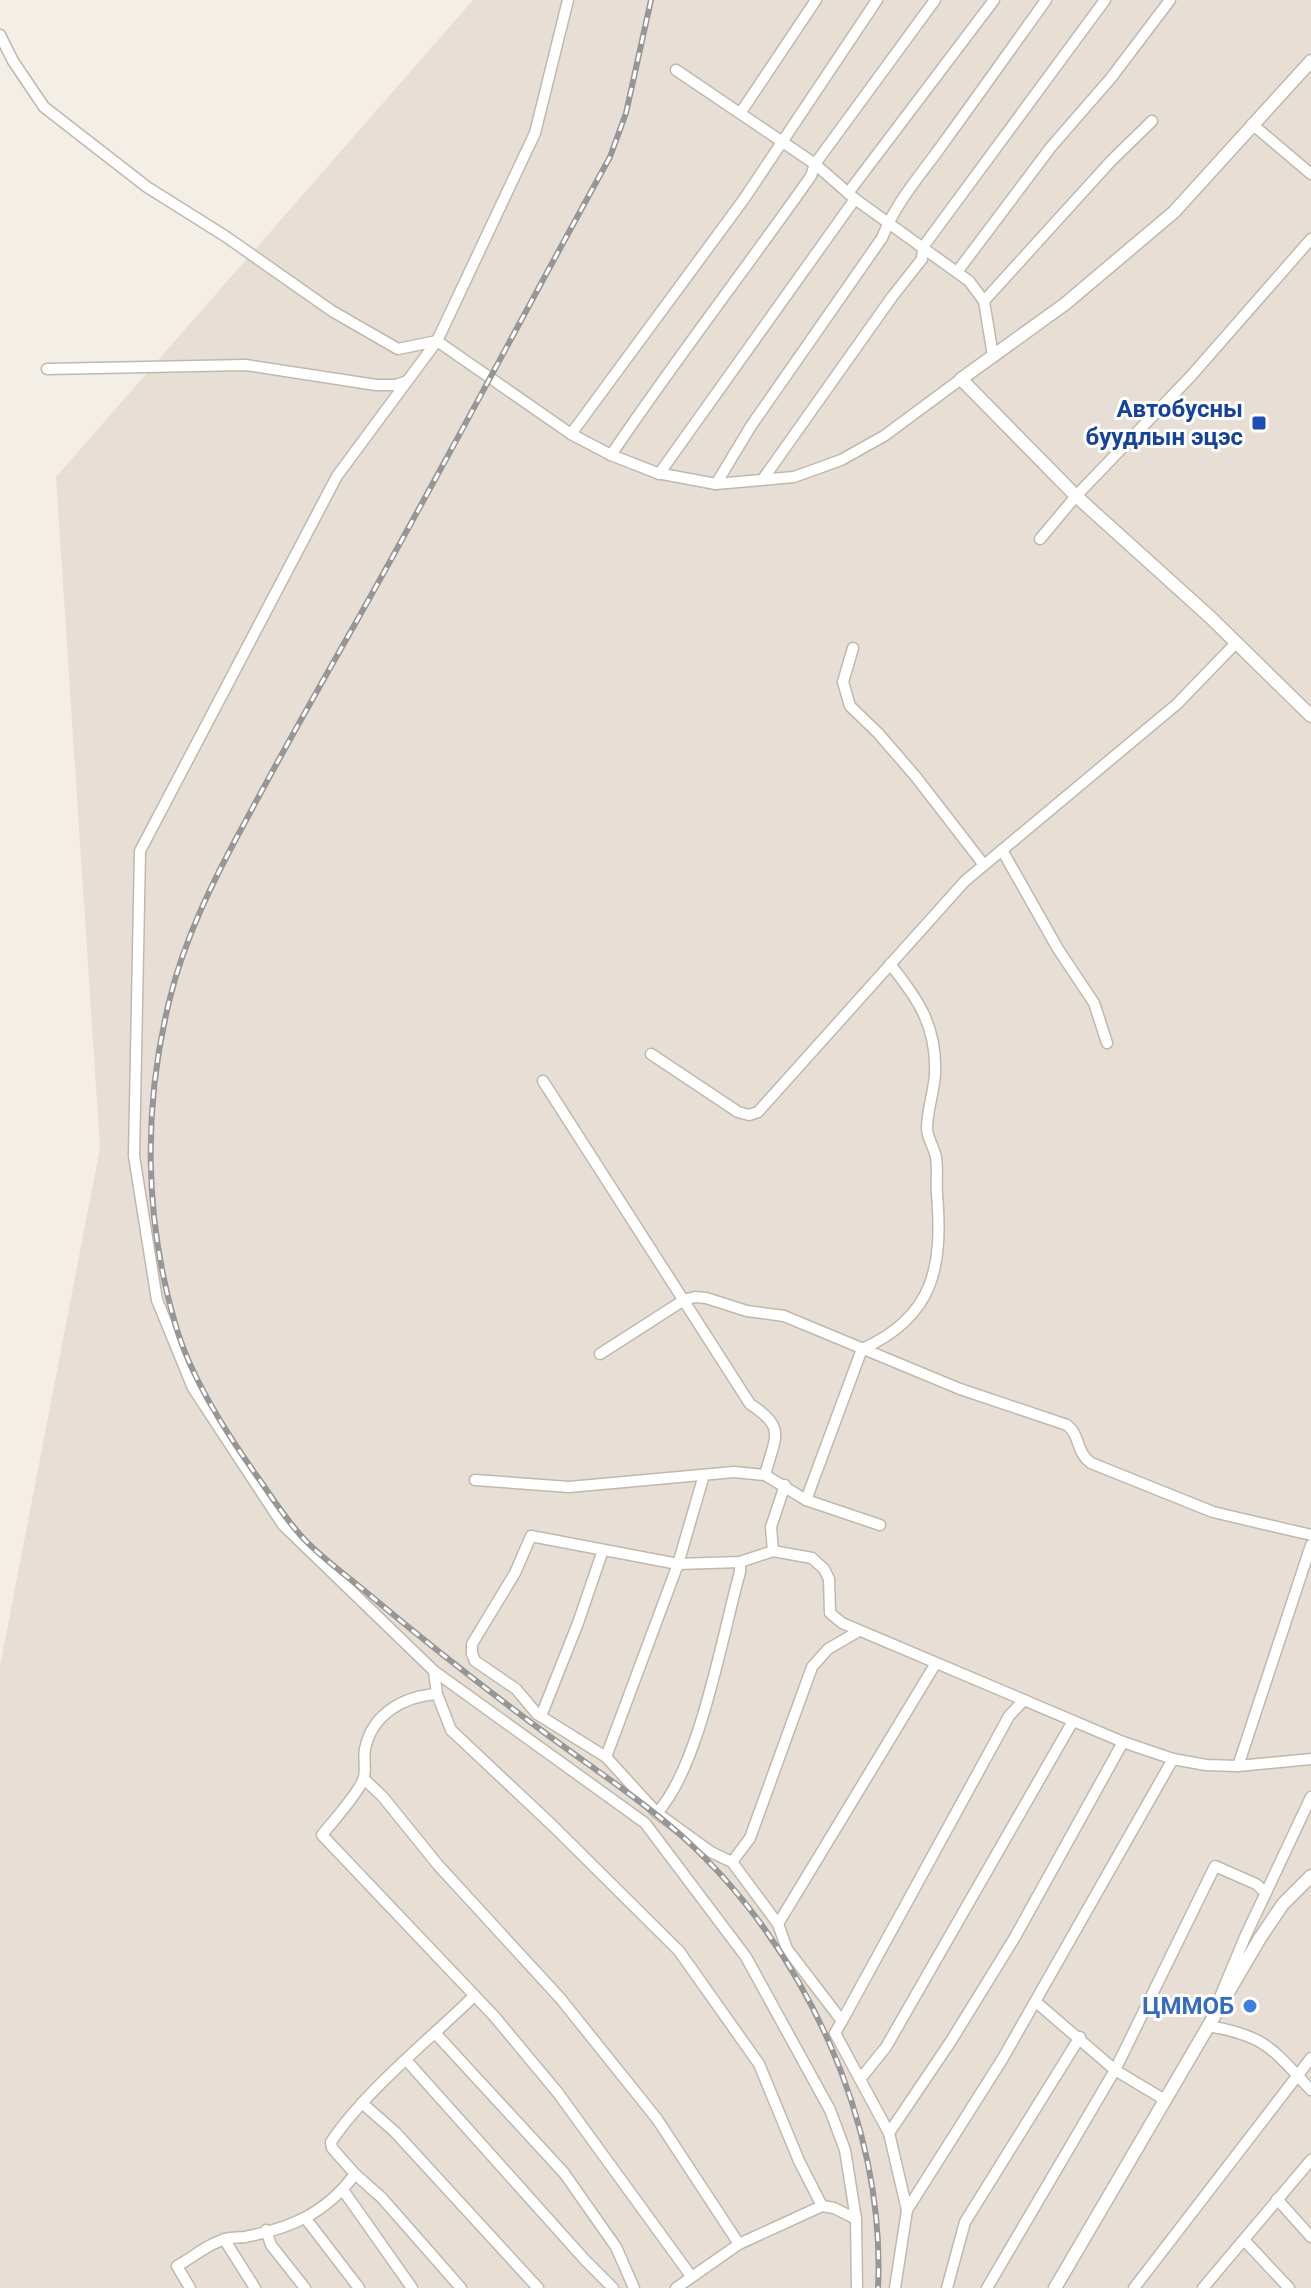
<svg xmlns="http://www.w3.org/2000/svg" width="1311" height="2288" viewBox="0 0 1311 2288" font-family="Roboto,sans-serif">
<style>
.residential{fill:#e7dfd5}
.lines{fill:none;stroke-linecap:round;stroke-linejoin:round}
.minor-casing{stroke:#c1b8ac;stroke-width:13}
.tertiary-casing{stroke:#c1b8ac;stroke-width:15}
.minor{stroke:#fff;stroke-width:10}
.tertiary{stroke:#fff;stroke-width:12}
.rail-casing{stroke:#969696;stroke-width:6}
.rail{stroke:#fff;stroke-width:3;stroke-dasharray:9;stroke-linecap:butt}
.transit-dot{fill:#1a4fb4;stroke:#fff;stroke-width:3}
.shop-dot{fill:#3f7fe0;stroke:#fff;stroke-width:3}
.labels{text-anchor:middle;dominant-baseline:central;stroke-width:6;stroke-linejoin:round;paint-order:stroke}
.transit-label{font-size:24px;font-weight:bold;fill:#164399;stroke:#fff;text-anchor:end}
.shop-label{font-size:24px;font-weight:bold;fill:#366cbe;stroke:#fff;text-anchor:end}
</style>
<rect width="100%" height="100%" fill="#f3eee6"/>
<!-- residential -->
<polygon class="residential" points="473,0 1311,0 1311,2288 0,2288 0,1666 100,1148 56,477"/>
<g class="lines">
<!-- minor casing -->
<g class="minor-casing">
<g id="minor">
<polyline points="568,0 535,133 437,341 337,476 140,851 134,1156 157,1300 193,1388 283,1525 434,1671 645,1823 746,1957 830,2110 845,2150 856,2219 857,2288"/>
<polyline points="0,35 13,61 44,107 147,187 225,236 332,311 398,349 437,341 571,434 611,455 657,473 716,484 794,477 841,460 884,436 961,379"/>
<polyline points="676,70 815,164 855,199 969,281 984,301 993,356"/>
<polyline points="741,112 816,0"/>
<polyline points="1252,124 1311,174"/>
<polyline points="848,193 994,0"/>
<polyline points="957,272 1051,147 1111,78 1170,0"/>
<polyline points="984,301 1111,161 1152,121"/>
<polyline points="47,369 246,365 376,385 396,385 407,381"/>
<polyline points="571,434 744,199 877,0"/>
<path d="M611 455C675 360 745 270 811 176L815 164 935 0"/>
<polyline points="659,474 855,199"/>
<polyline points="763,479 892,297 922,259 923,247 1105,0"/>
<path d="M716 484 751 426 882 238C896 202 920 176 942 145 977 97 1011 49 1046 0"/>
<polyline points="1040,539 1076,496 1191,376 1311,239"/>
<polyline points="853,648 843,682 850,706 878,733 916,777 984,865"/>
<polyline points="1002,850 1058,949 1094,1003 1107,1043"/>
<polyline points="651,1054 738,1112 749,1115 758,1112 965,881 1177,704 1236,643"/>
<path d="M543 1081 750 1404C787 1428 775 1436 765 1475"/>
<path d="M600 1354 684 1300 695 1297 706 1298 747 1311 784 1316 960 1389 1067 1425C1081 1436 1075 1451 1091 1463L1213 1512 1311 1535"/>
<polyline points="475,1480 569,1487 734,1472 765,1475 806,1500 880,1525"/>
<path d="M806 1500 862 1349C934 1317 943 1267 937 1194 936 1182 938 1169 936 1157 934 1147 927 1138 927 1128 927 1110 934 1092 935 1074 937 1026 918 999 890 964"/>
<polyline points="773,1551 771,1527 785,1485"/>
<polyline points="434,1671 437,1694 451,1730 552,1825 679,1951 759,2064 799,2161 822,2206 834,2208 856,2219"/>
<path d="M437 1694C404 1696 372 1714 365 1749 363 1759 367 1771 363 1780 357 1795 333 1821 322 1835L494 2016 558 2093 691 2276"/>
<polyline points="541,1716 578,1623 603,1550"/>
<polyline points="606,1757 678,1564 704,1475"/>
<polyline points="1238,1766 1311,1545"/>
<polyline points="364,1779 383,1797 438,1865 560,1998 657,2119 739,2244"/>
<path d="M657 1813C700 1766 722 1636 740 1572V1562"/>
<polyline points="732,1862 750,1838 812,1667 828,1649 859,1631"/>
<polyline points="778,1924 936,1663"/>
<polyline points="1220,1997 1245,1937 1311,1797"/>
<polyline points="1036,2002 1115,2070 1165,2100"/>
<polyline points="842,2021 1009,1716 1024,1700"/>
<path d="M1209 2023 1208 2026C1267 2036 1272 2049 1311 2090"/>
<polyline points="436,2034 564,2173 616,2247 634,2288"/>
<polyline points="407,2061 585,2260 613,2288"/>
<polyline points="861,2078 886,2047 1073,1721"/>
<polyline points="362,2103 395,2132 538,2288"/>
<polyline points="889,2133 951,2041 1015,1937 1123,1742"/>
<polyline points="355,2174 382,2198 461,2288"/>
<polyline points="343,2190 412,2288"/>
<polyline points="1277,2199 1311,2237"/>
<polyline points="907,2210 1003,2058 1173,1759"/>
<polyline points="306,2219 359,2288"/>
<polyline points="266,2230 271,2245 305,2288"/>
<polyline points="224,2239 255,2288"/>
<polyline points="1244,2240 1289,2288"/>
<path d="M190 2288 177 2266C192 2258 209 2243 226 2239 232 2237 238 2238 245 2237 292 2228 326 2213 355 2174L332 2148 331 2142C365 2091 429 2040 473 1997"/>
<polyline points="676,2288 739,2244 822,2206"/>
<polyline points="895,2288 907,2210 889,2133 835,2033 842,2021 787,1949 778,1924 732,1862 711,1852 657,1813 606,1757 537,1714 516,1689 475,1661 472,1654 472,1644 515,1573 531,1536 678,1564 740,1562 773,1551 812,1558 824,1569 829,1579 830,1613 842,1623 1123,1742 1173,1759 1206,1765 1238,1766 1311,1759"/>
<polyline points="947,2288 965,2222 1080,2037"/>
<polyline points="987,2288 1115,2070 1215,1866 1256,1884 1266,1893"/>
<polyline points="1134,2288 1311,2058"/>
<polyline points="1203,2288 1311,2160"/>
</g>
</g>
<!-- tertiary casing -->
<g class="tertiary-casing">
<g id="tertiary">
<polyline points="1311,61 1174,212 1065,304 961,379 1076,496 1210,617 1311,716"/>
<polyline points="1055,2288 1260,1938 1283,1904 1311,1876"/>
</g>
</g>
<!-- minor -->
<use href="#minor" class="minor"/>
<!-- tertiary -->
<use href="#tertiary" class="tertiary"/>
<!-- rail casing -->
<g class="rail-casing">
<path id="rail" d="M651 0 626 113 610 157C524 313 442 470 355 624 317 691 280 756 244 824 214 879 185 937 170 998 143 1105 144 1217 175 1323 190 1377 227 1434 259 1479 273 1499 287 1521 304 1539 324 1560 350 1578 372 1597 427 1643 483 1687 541 1730 588 1765 639 1798 683 1837 804 1946 886 2124 878 2288"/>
</g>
<!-- rail -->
<use href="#rail" class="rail"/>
</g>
<!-- markers -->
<rect class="transit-dot" x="1251" y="415" width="16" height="16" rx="4"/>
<circle class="shop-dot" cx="1250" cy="2006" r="8"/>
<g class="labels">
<!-- transit labels -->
<g class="transit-label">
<text x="1243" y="409">Автобусны<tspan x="1243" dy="28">буудлын эцэс</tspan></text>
</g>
<!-- shop labels -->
<g class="shop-label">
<text x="1234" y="2006">ЦММОБ</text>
</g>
</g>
</svg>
